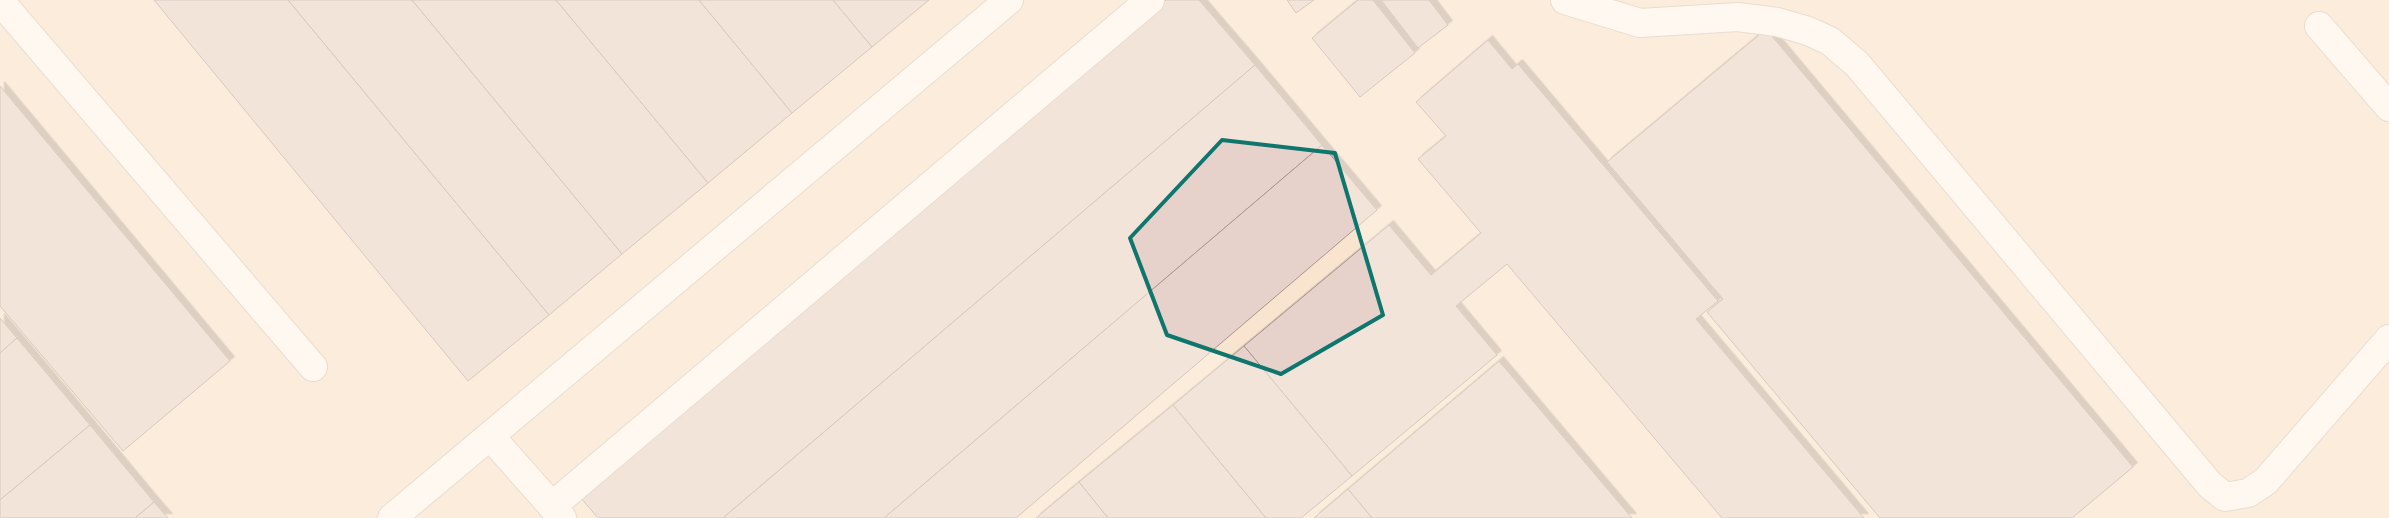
<svg xmlns="http://www.w3.org/2000/svg" width="2389" height="518" viewBox="0 0 2389 518" font-family="'Noto Serif',serif">
<style>
.built{fill:#f8e4cf}
.building{fill:#e6d2cb;stroke:#ac9891;filter:url(#shadow)}
.lines{fill:none;stroke-linecap:round;stroke-linejoin:round}
.minor-casing{stroke:#d2c4b5;stroke-width:30}
.minor{stroke:#fff;stroke-width:28}
.marked{fill:none;stroke:#0f766e;stroke-width:4;stroke-linejoin:round}
</style>
<defs>
<filter id="shadow"><feDropShadow dx="4.5" dy="-4.5" stdDeviation="0" flood-color="#0004"/></filter>
</defs>
<rect width="100%" height="100%" fill="#fdf2e6"/>
<!-- built -->
<rect class="built" x="0" y="0" width="2389" height="518"/>
<!-- building -->
<g class="building">
<polygon points="154,0 288,0 549,315 468,381"/>
<polygon points="288,0 412,0 622,254 549,315"/>
<polygon points="412,0 556,0 708,183 622,254"/>
<polygon points="556,0 699,0 792,113 708,183"/>
<polygon points="699,0 833,0 872,47 792,113"/>
<polygon points="833,0 929,0 872,47"/>
<polygon points="1166,0 1199,0 1255,65 723,518 598,518 581,498"/>
<polygon points="1287,0 1314,0 1296,13"/>
<polygon points="1358,0 1373,0 1415,53 1360,97 1312,38"/>
<polygon points="1381,0 1429,0 1448,25 1418,48"/>
<polygon points="1766,29 2133,467 2072,518 1880,518 1707,312 1723,299 1607,162"/>
<polygon points="1488,40 1512,69 1518,64 1718,301 1696,319 1864,518 1722,518 1507,264 1456,306 1497,355 1352,476 1244,346 1389,225 1431,275 1481,233 1418,159 1446,136 1416,102"/>
<polygon points="1255,65 1322,145 884,518 723,518"/>
<polygon points="0,86 230,361 123,451 0,306"/>
<polygon points="1322,145 1377,210 1016,518 884,518"/>
<polygon points="0,318 17,338 0,353"/>
<polygon points="17,338 90,425 0,500 0,353"/>
<polygon points="1244,346 1352,476 1301,518 1266,518 1173,405"/>
<polygon points="1499,361 1632,518 1372,518 1348,489"/>
<polygon points="1173,405 1266,518 1108,518 1079,482"/>
<polygon points="90,425 154,502 135,518 0,518 0,500"/>
<polygon points="1079,482 1108,518 1036,518"/>
<polygon points="1348,489 1372,518 1314,518"/>
<polygon points="154,502 168,518 135,518"/>
</g>
<g class="lines">
<!-- minor casing -->
<g class="minor-casing">
<g id="minor">
<polyline points="1565,0 1640,23 1738,17 1777,22 1808,31 1830,41 1857,64 2210,485 2225,497 2248,493 2266,481 2389,339"/>
<polyline points="0,1 313,367"/>
<polyline points="2319,26 2389,107"/>
<polyline points="490,436 552,506"/>
<polyline points="392,518 1009,0"/>
<polyline points="562,518 552,506 1150,0"/>
</g>
</g>
<!-- minor -->
<use href="#minor" class="minor"/>
</g>
<!-- marked area -->
<path d="M0 0H2389V518H0ZM1222 140 1335 153 1383 315 1281 374 1167 335 1130 238Z" fill="#fdf2e6" fill-opacity=".55" fill-rule="evenodd"/>
<path class="marked" d="M1222 140 1335 153 1383 315 1281 374 1167 335 1130 238Z"/>
</svg>
